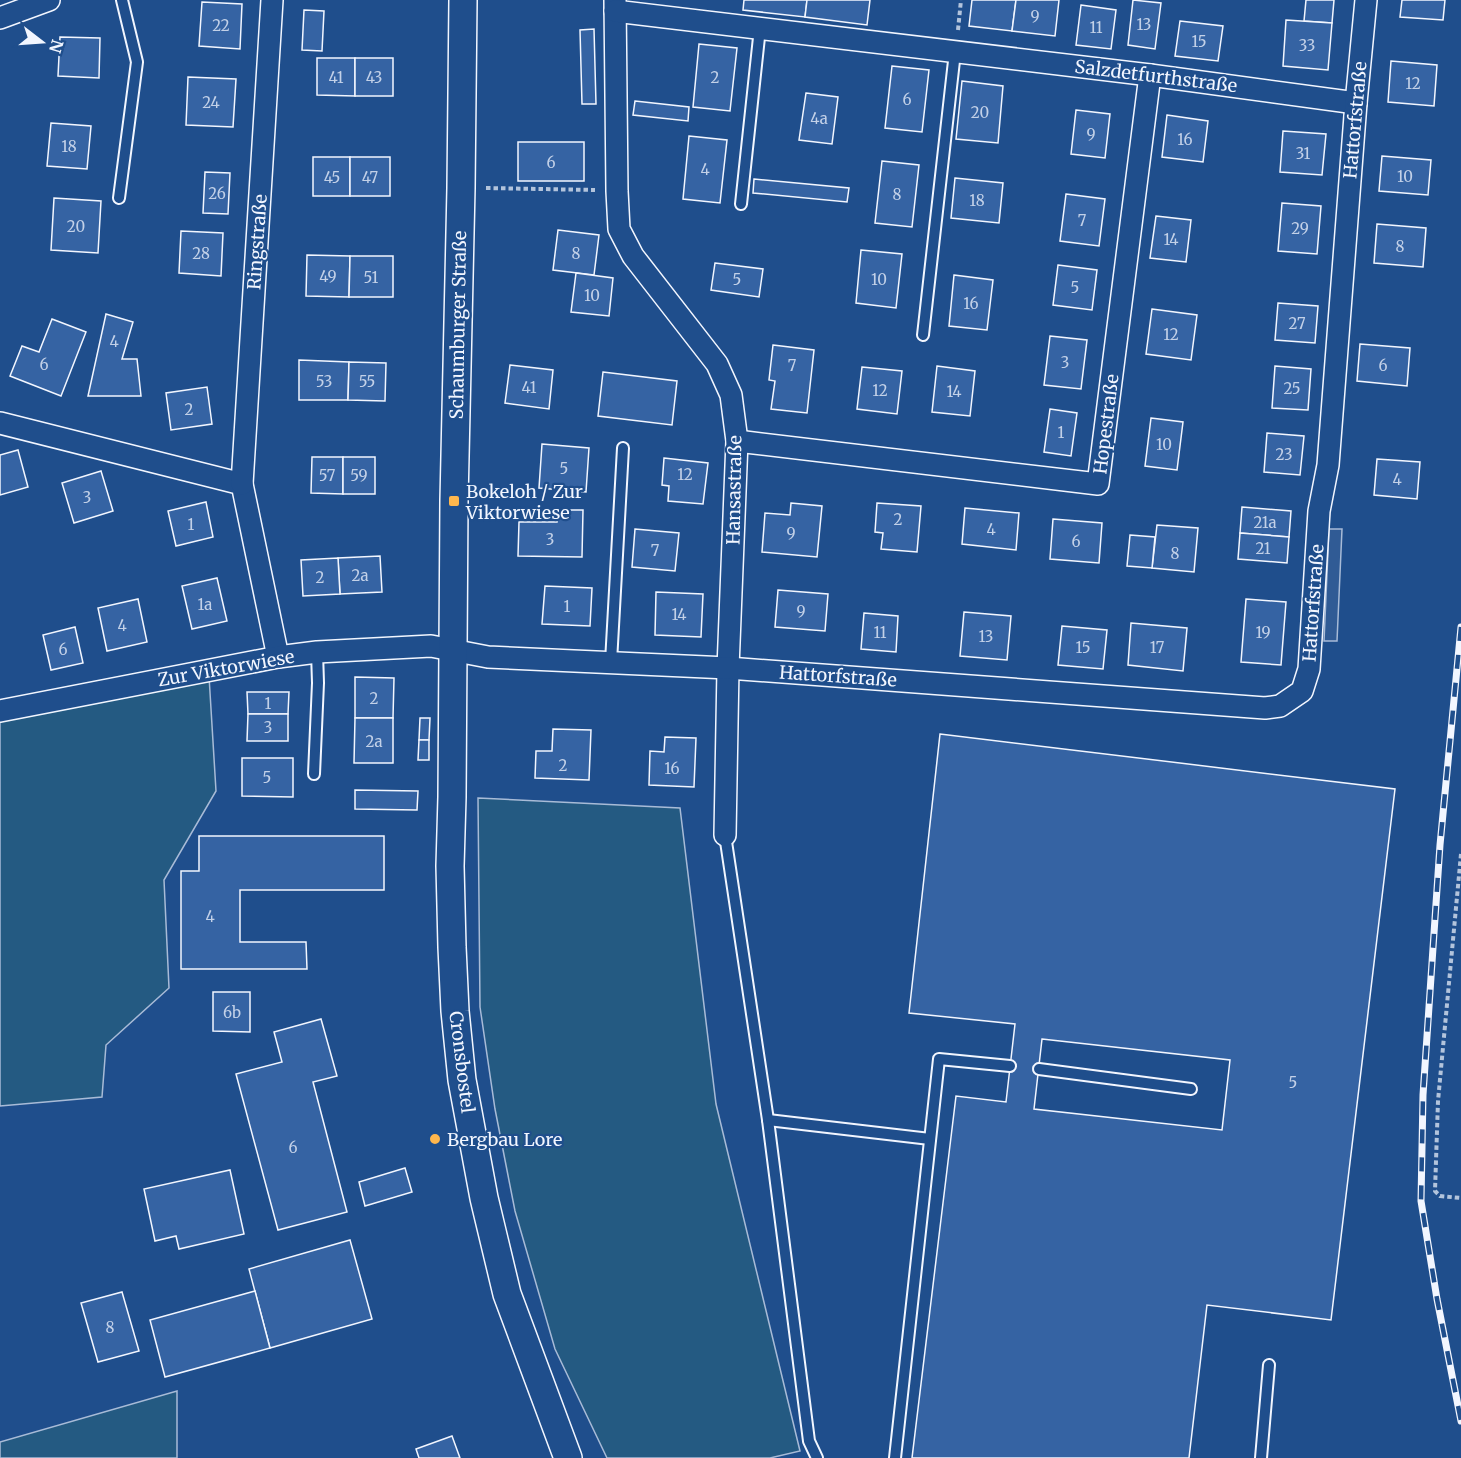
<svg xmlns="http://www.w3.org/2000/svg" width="1461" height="1458" viewBox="0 0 1461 1458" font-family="Merriweather,serif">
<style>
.green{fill:#245a82;stroke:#a8bbd7;stroke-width:1.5}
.parking{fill:#305b95;stroke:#a8bbd7;stroke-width:1.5}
.building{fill:#3563a3;stroke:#f2f6ff;stroke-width:1.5;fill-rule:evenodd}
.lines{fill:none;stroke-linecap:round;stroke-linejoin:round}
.service-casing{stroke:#f2f6ff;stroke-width:14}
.minor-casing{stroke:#f2f6ff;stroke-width:24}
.tertiary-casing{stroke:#f2f6ff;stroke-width:30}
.path{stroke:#b3c4dc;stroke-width:4;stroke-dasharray:4.5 3;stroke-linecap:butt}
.service{stroke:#1f4e8c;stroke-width:10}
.minor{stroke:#1f4e8c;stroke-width:21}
.tertiary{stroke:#1f4e8c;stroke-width:27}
.rail-casing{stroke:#f2f6ff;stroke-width:7}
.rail{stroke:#1f4e8c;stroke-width:4.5;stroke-dasharray:14;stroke-linecap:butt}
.poi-dot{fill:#ffb74d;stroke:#1f4e8c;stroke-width:2}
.labels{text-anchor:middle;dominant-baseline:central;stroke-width:4.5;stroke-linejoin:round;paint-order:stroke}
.number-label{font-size:15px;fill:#c3d1e8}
.street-label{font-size:18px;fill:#f2f6ff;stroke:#1f4e8c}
.poi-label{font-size:18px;fill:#f2f6ff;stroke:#1f4e8c;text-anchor:start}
</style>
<rect width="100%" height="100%" fill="#1f4e8c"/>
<!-- green -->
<g class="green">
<polygon points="209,676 216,791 164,880 169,988 106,1045 102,1097 0,1106 0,716"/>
<polygon points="478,798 680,808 716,1104 800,1451 770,1458 607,1458 555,1349 515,1211 495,1109 480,1007"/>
<polygon points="177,1391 177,1458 0,1458 0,1442"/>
</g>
<!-- parking -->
<polygon class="parking" points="1329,529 1342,529 1337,641 1324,641"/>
<!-- building -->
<g class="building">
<polygon points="744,0 807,0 805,17 743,10"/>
<polygon points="807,0 870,0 867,25 805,17"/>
<polygon points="972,0 1016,0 1012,31 969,26"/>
<polygon points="1016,0 1059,0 1055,36 1012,31"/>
<polygon points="1133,0 1161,3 1155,49 1128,45"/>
<polygon points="1306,0 1334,0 1332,23 1304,21"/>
<polygon points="1402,0 1445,0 1443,20 1400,17"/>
<polygon points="202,2 242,4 240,49 199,46"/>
<polygon points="1081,5 1116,10 1111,49 1076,45"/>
<polygon points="304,10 324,11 322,51 302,50"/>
<polygon points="1286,20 1332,23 1328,70 1283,66"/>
<polygon points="1180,21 1223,26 1218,61 1175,56"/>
<polygon points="594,29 596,104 582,104 580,30"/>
<polygon points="60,37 100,38 99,78 58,76"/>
<polygon points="699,44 737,48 730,111 693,107"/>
<polygon points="317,58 355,58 355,96 317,95"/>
<rect x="355" y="58" width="38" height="38"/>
<polygon points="1391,61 1437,65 1434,106 1388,102"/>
<polygon points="892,66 929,70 922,132 885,128"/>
<polygon points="188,77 236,79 233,127 186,125"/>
<polygon points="962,81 1003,86 998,143 956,139"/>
<polygon points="806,93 838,97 832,144 799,140"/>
<polygon points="635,101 689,107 688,121 633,115"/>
<polygon points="1076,110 1110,114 1105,158 1071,154"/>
<polygon points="1167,115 1208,121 1203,162 1162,157"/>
<polygon points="51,123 91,126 87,169 47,166"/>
<polygon points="1283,131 1326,134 1322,175 1280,172"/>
<polygon points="689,136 727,140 720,203 683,199"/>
<rect x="518" y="142" width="66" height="39"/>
<polygon points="1382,156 1431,160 1428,195 1379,191"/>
<rect x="313" y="157" width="37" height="39"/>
<rect x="350" y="157" width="40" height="39"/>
<polygon points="882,161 919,165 912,227 875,223"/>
<polygon points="205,172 230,173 228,214 203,213"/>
<polygon points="955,178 1003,183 999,223 951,218"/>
<polygon points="754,179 849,188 847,202 753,193"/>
<polygon points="1066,194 1105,199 1099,246 1060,241"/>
<polygon points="54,198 101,201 98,253 51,250"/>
<polygon points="1282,203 1321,206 1317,254 1278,251"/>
<polygon points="1156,216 1191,220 1186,262 1150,258"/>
<polygon points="1377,224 1426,228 1423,267 1374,263"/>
<polygon points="558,230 599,235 594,275 553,270"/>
<polygon points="181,231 223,233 221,276 179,273"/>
<polygon points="861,250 902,254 896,308 856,303"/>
<polygon points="307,255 350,256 349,297 306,296"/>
<polygon points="350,256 393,256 393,297 349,297"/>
<polygon points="715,263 763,269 759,297 711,290"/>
<polygon points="1058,265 1097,270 1092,310 1053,305"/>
<polygon points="576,273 613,278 609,316 571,312"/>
<polygon points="954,275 993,280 987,330 949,326"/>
<polygon points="1278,303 1318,306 1315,343 1275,340"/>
<polygon points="1152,309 1197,315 1191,360 1146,354"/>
<polygon points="106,314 133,322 122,359 137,359 141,396 88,396"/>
<polygon points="52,319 86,332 61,396 10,376 22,346 39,352"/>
<polygon points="1050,336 1087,340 1081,389 1044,385"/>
<polygon points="1360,344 1410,348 1407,386 1357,381"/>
<polygon points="773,345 814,350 807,413 771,409 775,381 769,380"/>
<polygon points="299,360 349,362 348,400 299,400"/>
<polygon points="349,362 386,363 385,401 348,400"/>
<polygon points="510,365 553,370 549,409 505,403"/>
<polygon points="937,366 975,371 970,416 932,412"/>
<polygon points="1275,366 1311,369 1308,410 1272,408"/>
<polygon points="862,367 902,371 897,414 857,409"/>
<polygon points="603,372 677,381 672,425 598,416"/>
<polygon points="207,387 212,424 171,430 166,393"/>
<polygon points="1050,409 1077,413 1071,456 1044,452"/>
<polygon points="1151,418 1183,422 1177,470 1145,466"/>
<polygon points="1267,433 1304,436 1300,475 1264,472"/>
<polygon points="542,444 589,448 586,492 539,488"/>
<polygon points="18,450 28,487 0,495 0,455"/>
<polygon points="312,457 343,457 343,494 311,493"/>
<rect x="343" y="457" width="32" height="37"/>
<polygon points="664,458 708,463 703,504 668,501 669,486 662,485"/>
<polygon points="1377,459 1420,462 1417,499 1374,495"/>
<polygon points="101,471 113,511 74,523 62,483"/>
<polygon points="206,502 213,537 176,546 168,511"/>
<polygon points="791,503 822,506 817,557 762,552 765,513 790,515"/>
<polygon points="877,503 921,506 917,552 881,549 883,533 875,532"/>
<polygon points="1242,507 1291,511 1289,537 1240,533"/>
<polygon points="965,508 1019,513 1016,550 962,544"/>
<polygon points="558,510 583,510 582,557 518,556 519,522 557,522"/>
<polygon points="1053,519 1102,523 1099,563 1050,559"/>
<polygon points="1157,525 1198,528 1194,572 1152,568"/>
<polygon points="635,529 679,533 675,571 632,567"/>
<polygon points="1240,533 1289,537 1287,563 1238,559"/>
<polygon points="1130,535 1155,537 1152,568 1127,566"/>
<polygon points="380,556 382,592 340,594 338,558"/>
<polygon points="338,558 340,594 303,596 301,560"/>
<polygon points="217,578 227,621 192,629 182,586"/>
<polygon points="545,586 592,588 590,626 542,624"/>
<polygon points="778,590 828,594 825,631 775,627"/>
<polygon points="656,592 703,594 701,637 655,635"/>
<polygon points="138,599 147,642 107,651 98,608"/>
<polygon points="1246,599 1286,602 1281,665 1241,662"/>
<polygon points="964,612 1011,616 1007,660 960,656"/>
<polygon points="864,613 898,616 896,652 861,649"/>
<polygon points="1131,623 1187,628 1183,671 1128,665"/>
<polygon points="1062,626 1107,630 1103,669 1058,665"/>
<polygon points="75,627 83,663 51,670 43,635"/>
<polygon points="355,677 394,678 393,718 355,718"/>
<polygon points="247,692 289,692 288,714 248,714"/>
<polygon points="248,714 288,714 288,741 247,741"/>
<polygon points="355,718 393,718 393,763 354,763"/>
<polygon points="420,718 430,718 429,740 419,740"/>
<polygon points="553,729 591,730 589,780 535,778 536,751 552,751"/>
<path d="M940 734 1395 789 1331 1320 1207 1305 1189 1458H912L956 1096 1006 1102 1015 1024 909 1013ZM1042 1039 1230 1060 1222 1130 1034 1109Z"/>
<polygon points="665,737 696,738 694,787 649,785 650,751 664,752"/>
<polygon points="419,740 429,740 429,760 418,760"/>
<polygon points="242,758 293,758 293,797 242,796"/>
<polygon points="355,790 418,791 417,810 355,809"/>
<polygon points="199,836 384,836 384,890 240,890 240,942 306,942 307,969 181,969 181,871 199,871"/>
<polygon points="213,992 250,992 250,1032 213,1031"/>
<polygon points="321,1019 337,1076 313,1082 347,1212 278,1230 236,1074 282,1062 274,1032"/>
<polygon points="405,1168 412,1192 365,1206 359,1182"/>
<polygon points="230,1170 244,1234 179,1249 176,1236 155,1241 144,1189"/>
<polygon points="350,1240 372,1319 270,1348 249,1269"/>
<polygon points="255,1291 270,1348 165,1377 150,1320"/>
<polygon points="122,1292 139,1351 98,1362 81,1303"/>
<polygon points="452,1436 460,1458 419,1458 416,1449"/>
</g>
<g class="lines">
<!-- service casing -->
<g class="service-casing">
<g id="service">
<polyline points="119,198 137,62 122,0"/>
<polyline points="741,204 760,28"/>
<polyline points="923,335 955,52"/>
<polyline points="611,662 623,448"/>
<polyline points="314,774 318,683 317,652"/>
<polyline points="725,835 768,1120 809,1441 817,1458"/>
<polyline points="1039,1069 1191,1089"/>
<polyline points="768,1120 930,1139"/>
<polyline points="895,1458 939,1059 1010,1066"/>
<polyline points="1261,1458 1269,1365"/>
</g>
</g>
<!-- minor casing -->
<g class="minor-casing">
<g id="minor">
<polyline points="615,0 617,191 619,229 633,256 717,364 731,395 737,441 728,668 725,835"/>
<polyline points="615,11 1150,75 1356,103"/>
<polyline points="0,18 49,0"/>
<polyline points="0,423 242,484 278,657"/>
<polyline points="737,441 1098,484 1150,75"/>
<polyline points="242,484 272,0"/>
<polyline points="0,711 278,657 317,652 431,646 488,657 728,668 1265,708 1280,706 1302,691 1309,669 1319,511 1328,465 1356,103 1366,0"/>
</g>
</g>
<!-- tertiary casing -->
<g class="tertiary-casing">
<polyline id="tertiary" points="463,0 461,188 454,501 452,797 450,866 452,947 455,1011 462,1080 484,1198 507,1294 568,1458"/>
</g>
<!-- path -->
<g class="path">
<polyline points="958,30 961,0"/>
<polyline points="486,188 595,190"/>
<polyline points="1461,854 1438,1101 1435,1191 1440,1196 1461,1198"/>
</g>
<!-- service -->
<use href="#service" class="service"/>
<!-- minor -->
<use href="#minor" class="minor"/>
<!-- tertiary -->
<use href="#tertiary" class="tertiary"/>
<!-- rail casing -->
<g class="rail-casing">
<polyline id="rail" points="1461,627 1440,845 1423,1095 1421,1201 1437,1299 1461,1421"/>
</g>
<!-- rail -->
<use href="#rail" class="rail"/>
</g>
<!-- markers -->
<g class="poi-dot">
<rect x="448" y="495" width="12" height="12" rx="3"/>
<circle cx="435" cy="1139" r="6"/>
</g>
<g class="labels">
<!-- number labels -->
<g class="number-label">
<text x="1035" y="16">9</text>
<text x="1144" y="24">13</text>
<text x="221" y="25">22</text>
<text x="1096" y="27">11</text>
<text x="1199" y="41">15</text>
<text x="1307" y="45">33</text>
<text x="336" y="77">41</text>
<text x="374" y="77">43</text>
<text x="715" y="77">2</text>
<text x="1413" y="83">12</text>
<text x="907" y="99">6</text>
<text x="211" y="102">24</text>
<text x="980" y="112">20</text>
<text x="819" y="118">4a</text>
<text x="1091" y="134">9</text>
<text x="1185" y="139">16</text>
<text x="69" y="146">18</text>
<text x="1303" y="153">31</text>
<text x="551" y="162">6</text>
<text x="705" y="169">4</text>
<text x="1405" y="176">10</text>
<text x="332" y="177">45</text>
<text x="370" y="177">47</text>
<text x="217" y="193">26</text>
<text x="897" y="194">8</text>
<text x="977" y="200">18</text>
<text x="1082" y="220">7</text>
<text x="76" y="226">20</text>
<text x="1300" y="228">29</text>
<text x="1171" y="239">14</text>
<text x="1400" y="246">8</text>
<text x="201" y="253">28</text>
<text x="576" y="253">8</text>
<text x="328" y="276">49</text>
<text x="371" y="277">51</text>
<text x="737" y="279">5</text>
<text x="879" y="279">10</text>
<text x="1075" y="287">5</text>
<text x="592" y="295">10</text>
<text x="971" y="303">16</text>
<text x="1297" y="323">27</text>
<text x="1171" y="334">12</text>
<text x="114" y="341">4</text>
<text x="1065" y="362">3</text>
<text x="44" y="364">6</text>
<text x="792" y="365">7</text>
<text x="1383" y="365">6</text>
<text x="324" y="381">53</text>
<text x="367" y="381">55</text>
<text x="529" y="387">41</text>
<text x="1292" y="388">25</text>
<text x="880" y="390">12</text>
<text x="954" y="391">14</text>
<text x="189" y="409">2</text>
<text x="1061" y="432">1</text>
<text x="1164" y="444">10</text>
<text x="1284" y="454">23</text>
<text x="564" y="468">5</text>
<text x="685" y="474">12</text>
<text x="327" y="475">57</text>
<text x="359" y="475">59</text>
<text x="1397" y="479">4</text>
<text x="87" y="497">3</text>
<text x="898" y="519">2</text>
<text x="1265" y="522">21a</text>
<text x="191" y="524">1</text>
<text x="991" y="529">4</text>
<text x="791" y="533">9</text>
<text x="550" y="539">3</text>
<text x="1076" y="541">6</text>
<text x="1263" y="548">21</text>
<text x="655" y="550">7</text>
<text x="1175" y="553">8</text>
<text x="360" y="575">2a</text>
<text x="320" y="577">2</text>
<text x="205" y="604">1a</text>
<text x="567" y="606">1</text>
<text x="801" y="611">9</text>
<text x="679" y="614">14</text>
<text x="122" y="625">4</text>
<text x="880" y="632">11</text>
<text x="1263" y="632">19</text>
<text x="986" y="636">13</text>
<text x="1083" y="647">15</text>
<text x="1157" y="647">17</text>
<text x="63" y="649">6</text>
<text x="374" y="698">2</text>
<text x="268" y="703">1</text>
<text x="268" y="727">3</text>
<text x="374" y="741">2a</text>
<text x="563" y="765">2</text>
<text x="672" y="768">16</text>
<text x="267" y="777">5</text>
<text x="210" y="916">4</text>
<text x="232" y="1012">6b</text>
<text x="1293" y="1082">5</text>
<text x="293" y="1147">6</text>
<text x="110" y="1327">8</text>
</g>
<!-- street labels -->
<g class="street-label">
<text transform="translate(1156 76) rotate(7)">Salzdetfurthstraße</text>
<text transform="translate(1355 120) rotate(-85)">Hattorfstraße</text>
<text transform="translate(257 242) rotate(-86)">Ringstraße</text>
<text transform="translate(458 325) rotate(-89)">Schaumburger Straße</text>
<text transform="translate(1106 424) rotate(-83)">Hopestraße</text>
<text transform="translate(734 490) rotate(-89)">Hansastraße</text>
<text transform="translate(1313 603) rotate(-86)">Hattorfstraße</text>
<text transform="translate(226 668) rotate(-10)">Zur Viktorwiese</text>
<text transform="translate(838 676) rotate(4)">Hattorfstraße</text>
<text transform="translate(462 1062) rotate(83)">Cronsbostel</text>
</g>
<!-- poi labels -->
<g class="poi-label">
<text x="466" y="491">Bokeloh / Zur<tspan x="466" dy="21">Viktorwiese</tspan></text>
<text x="447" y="1139">Bergbau Lore</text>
</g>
</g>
<!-- north arrow -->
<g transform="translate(42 42) rotate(107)" stroke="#1f4e8c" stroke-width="4.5" paint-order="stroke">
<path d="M0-4.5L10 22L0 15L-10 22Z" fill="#f2f6ff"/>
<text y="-9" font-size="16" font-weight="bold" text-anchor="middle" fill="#f2f6ff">N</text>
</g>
</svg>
